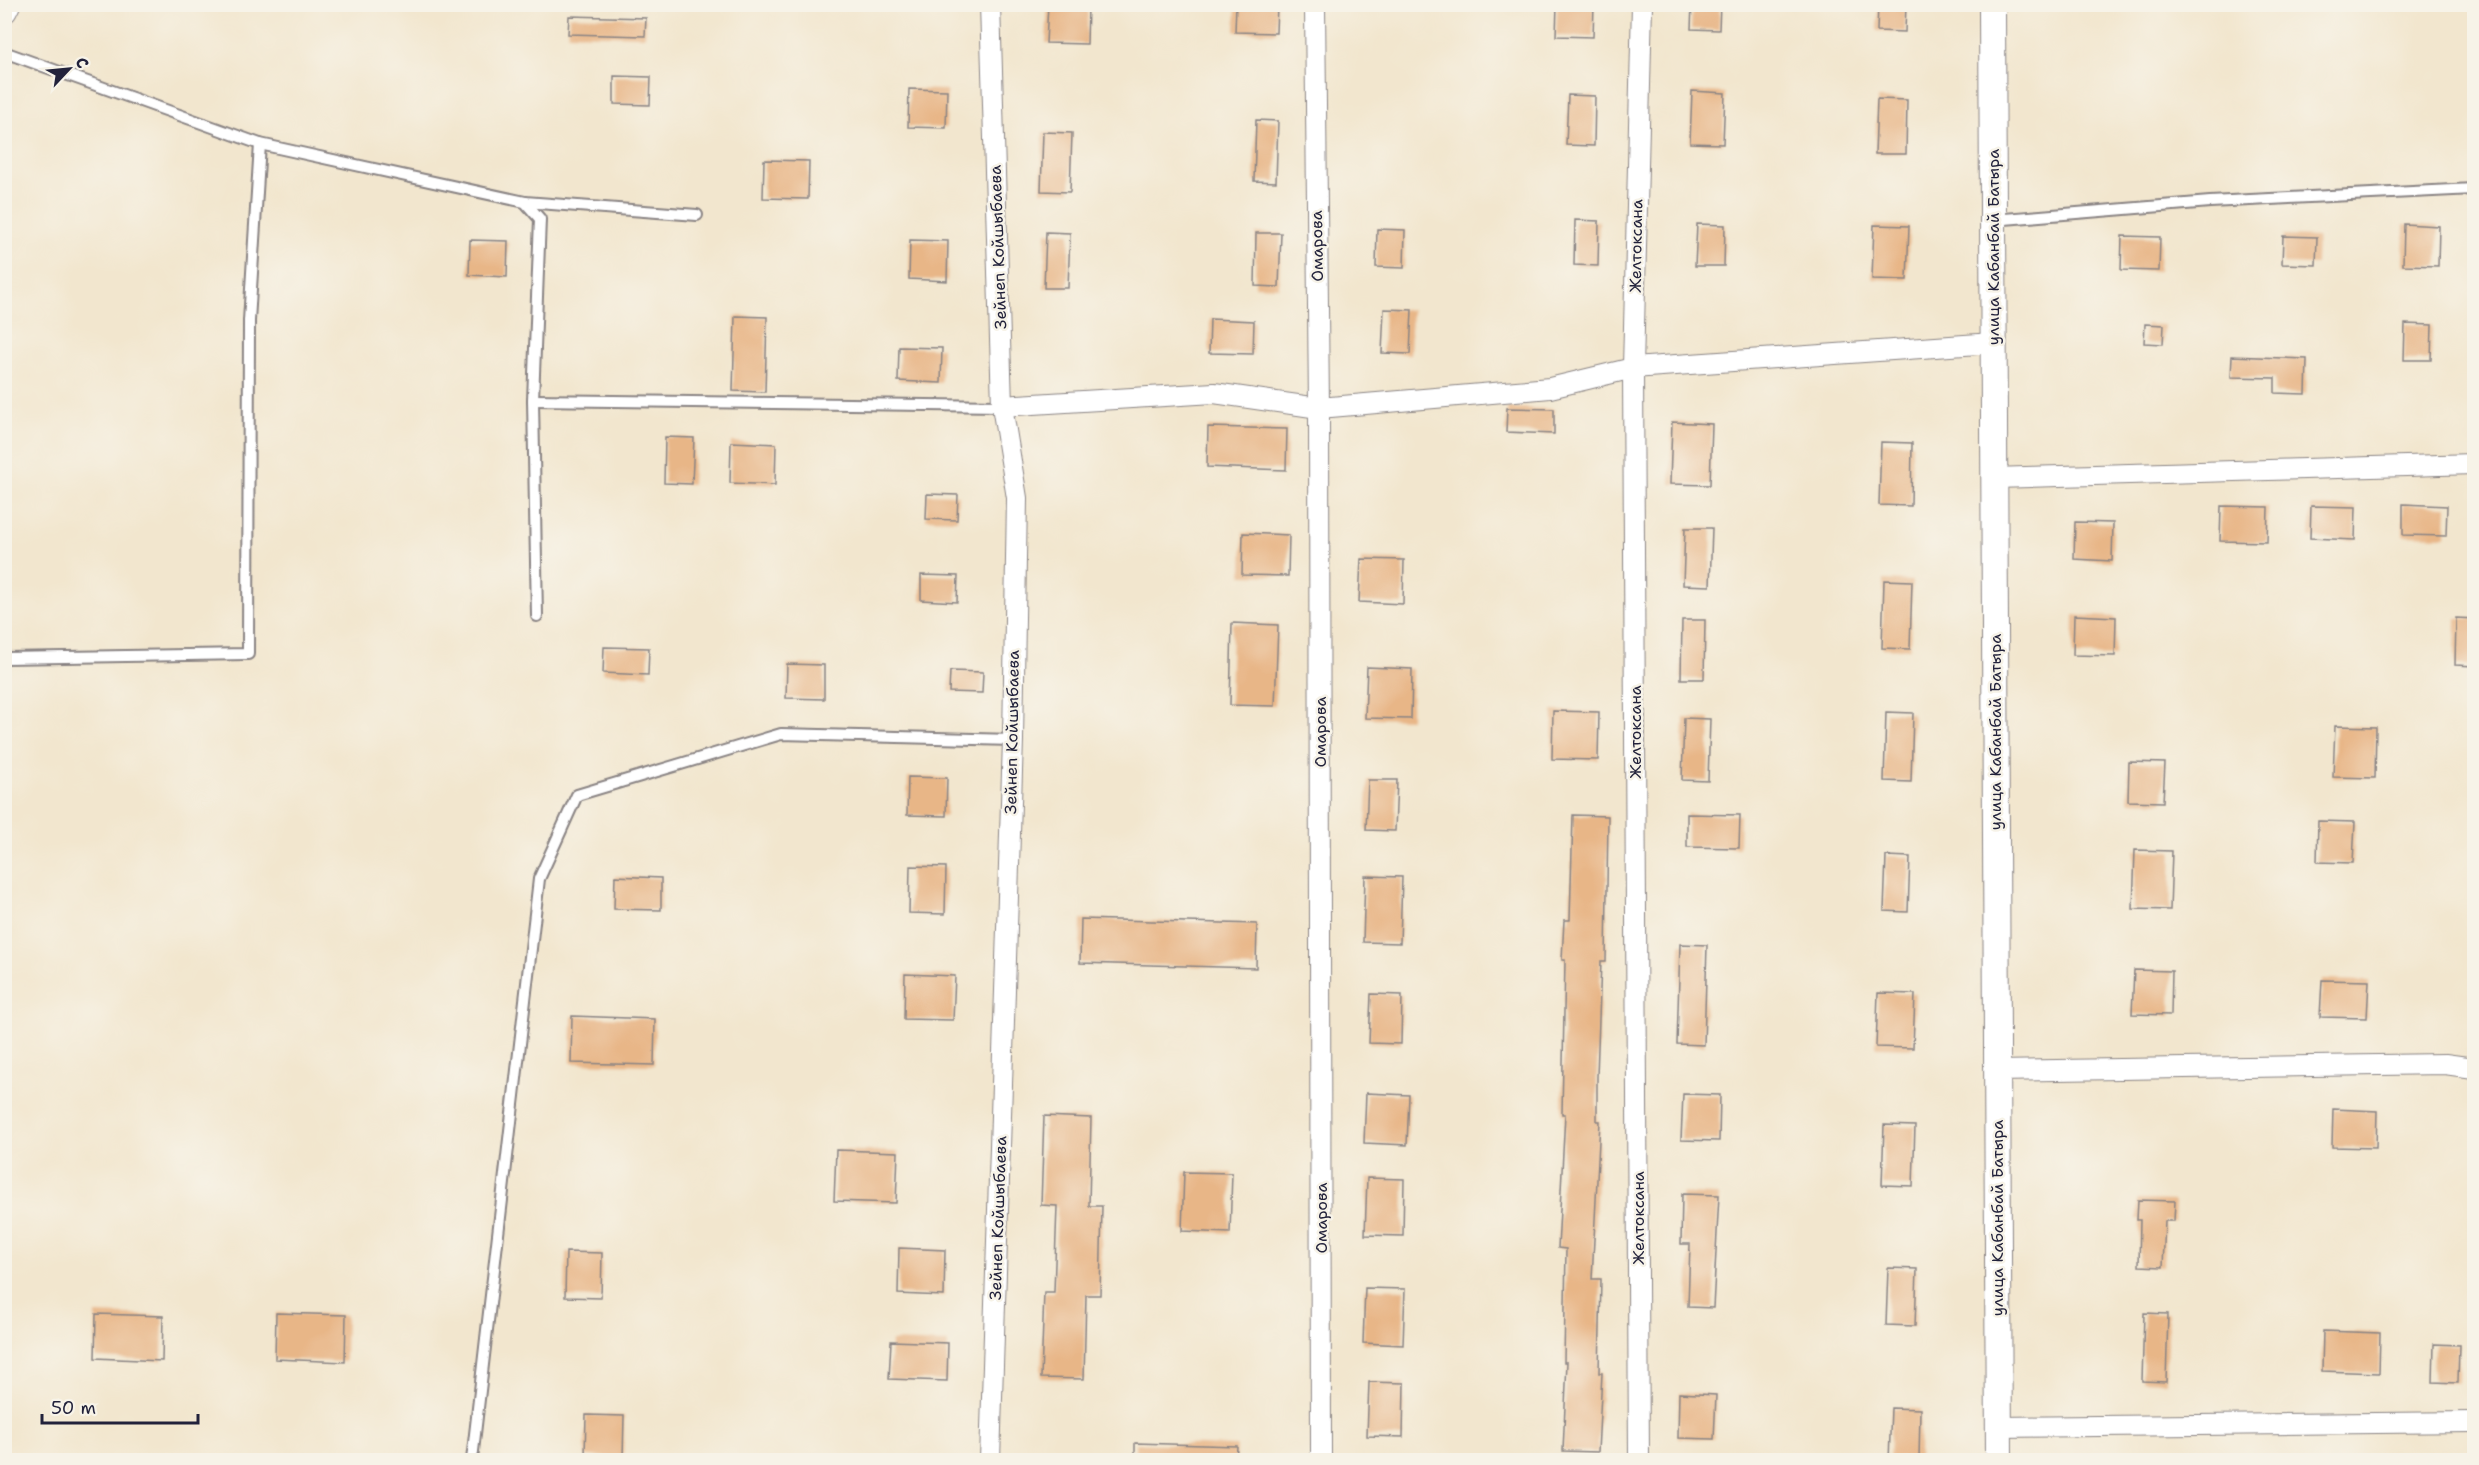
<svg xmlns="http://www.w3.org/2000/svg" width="2479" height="1465" viewBox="0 0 2479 1465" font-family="'Shantell Sans',sans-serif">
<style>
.building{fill:#e8b687}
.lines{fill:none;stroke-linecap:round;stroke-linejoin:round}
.service-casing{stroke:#8a8484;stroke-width:14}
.minor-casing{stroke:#8a8484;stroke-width:22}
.tertiary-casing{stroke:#8a8484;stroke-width:28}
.service{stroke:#fff;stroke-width:10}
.minor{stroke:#fff;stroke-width:20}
.tertiary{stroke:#fff;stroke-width:26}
.labels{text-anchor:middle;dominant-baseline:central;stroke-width:5;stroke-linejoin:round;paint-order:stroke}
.street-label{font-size:16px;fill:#22223b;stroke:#f7f3e8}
</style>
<rect width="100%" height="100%" fill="#f7f3e8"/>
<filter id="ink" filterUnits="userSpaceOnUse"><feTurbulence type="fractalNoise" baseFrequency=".0167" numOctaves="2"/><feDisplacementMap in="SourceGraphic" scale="12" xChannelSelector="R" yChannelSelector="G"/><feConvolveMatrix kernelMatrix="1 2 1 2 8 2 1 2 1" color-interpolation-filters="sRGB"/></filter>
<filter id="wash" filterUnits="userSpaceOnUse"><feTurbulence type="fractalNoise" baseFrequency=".008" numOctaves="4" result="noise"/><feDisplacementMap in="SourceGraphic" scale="24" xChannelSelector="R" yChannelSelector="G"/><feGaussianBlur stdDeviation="1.35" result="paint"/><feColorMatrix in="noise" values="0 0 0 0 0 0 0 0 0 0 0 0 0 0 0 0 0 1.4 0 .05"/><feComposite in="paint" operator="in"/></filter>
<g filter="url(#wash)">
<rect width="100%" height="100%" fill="#f2e6ce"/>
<g id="blocks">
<!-- building -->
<g class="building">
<polygon points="1048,4 1088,6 1087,44 1046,43"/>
<polygon points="1236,4 1277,4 1276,33 1235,32"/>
<polygon points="1557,4 1594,4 1593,37 1556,36"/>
<polygon points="1692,4 1720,4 1719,30 1691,29"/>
<polygon points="1878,4 1906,4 1905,32 1877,31"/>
<polygon points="569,16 646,18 645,36 568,34"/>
<polygon points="614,76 651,77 650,105 614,104"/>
<polygon points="909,89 947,90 946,128 908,127"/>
<polygon points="1692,91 1725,93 1723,144 1690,143"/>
<polygon points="1568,95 1595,96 1594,146 1566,145"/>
<polygon points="1877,99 1907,100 1906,154 1875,154"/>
<polygon points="1256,120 1278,121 1276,182 1254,181"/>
<polygon points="1043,132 1072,133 1070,192 1041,191"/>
<polygon points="764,160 809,161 808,199 763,198"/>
<polygon points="1575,220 1599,221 1598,266 1574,265"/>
<polygon points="1697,224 1725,225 1724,266 1695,266"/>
<polygon points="2404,224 2439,226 2438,266 2403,265"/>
<polygon points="1874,225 1909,226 1907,280 1872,279"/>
<polygon points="1377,229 1405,230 1404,268 1376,267"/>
<polygon points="1046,232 1070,233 1068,288 1044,288"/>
<polygon points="1256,233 1281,233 1279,287 1255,286"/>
<polygon points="2122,236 2160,237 2159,271 2121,270"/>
<polygon points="2283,236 2317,237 2316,265 2282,264"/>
<polygon points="470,240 508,241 507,277 469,275"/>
<polygon points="910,240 948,241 947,281 909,279"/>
<polygon points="1384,309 1412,310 1410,354 1382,353"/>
<polygon points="735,316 767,317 765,392 733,391"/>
<polygon points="1210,319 1254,321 1253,354 1209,353"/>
<polygon points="2145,324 2164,325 2163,344 2144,343"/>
<polygon points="2405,324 2432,325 2431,360 2404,360"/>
<polygon points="899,347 942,348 941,383 898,381"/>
<polygon points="2232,356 2307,359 2306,394 2275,393 2275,378 2231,377"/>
<polygon points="1507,408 1554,409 1554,434 1506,432"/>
<polygon points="1672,422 1712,424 1710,485 1670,484"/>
<polygon points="1208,427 1287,429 1286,470 1207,467"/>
<polygon points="665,437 694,438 692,484 664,483"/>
<polygon points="731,442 776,444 775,485 730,483"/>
<polygon points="1881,442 1912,443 1911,506 1879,505"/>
<polygon points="927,494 958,495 957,520 926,519"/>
<polygon points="2403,504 2447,506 2446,536 2403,535"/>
<polygon points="2221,506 2268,507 2267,542 2220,541"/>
<polygon points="2311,506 2356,507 2355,540 2310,538"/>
<polygon points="2075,522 2113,523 2112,561 2074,559"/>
<polygon points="1685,528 1712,528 1710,586 1683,585"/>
<polygon points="1243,533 1289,535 1288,576 1242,575"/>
<polygon points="1361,559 1404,560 1403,604 1359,602"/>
<polygon points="921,575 958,576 957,602 921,600"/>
<polygon points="1884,580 1912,581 1910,649 1882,648"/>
<polygon points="2074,615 2116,617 2115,656 2073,655"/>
<polygon points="2456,618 2475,619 2475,666 2455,665"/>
<polygon points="1682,620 1705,620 1704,679 1681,679"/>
<polygon points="1232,623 1278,625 1275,706 1230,705"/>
<polygon points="604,647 649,648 648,675 603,673"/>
<polygon points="787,664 824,665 824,699 786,698"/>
<polygon points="1367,667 1412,669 1411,719 1365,718"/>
<polygon points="950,671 983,672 982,693 949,692"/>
<polygon points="1553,711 1599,712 1598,760 1552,759"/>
<polygon points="1886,712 1913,713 1911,782 1884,781"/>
<polygon points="1684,718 1710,719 1708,781 1682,780"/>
<polygon points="2335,726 2376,727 2375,778 2333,777"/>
<polygon points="2129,762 2165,763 2163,802 2128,801"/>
<polygon points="908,777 947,778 946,816 907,815"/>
<polygon points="1368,780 1397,780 1395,831 1366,830"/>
<polygon points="1687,814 1740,815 1739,848 1687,847"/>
<polygon points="1573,815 1608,816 1606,961 1601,961 1597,1077 1597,1121 1600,1121 1592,1279 1601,1279 1599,1373 1602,1373 1598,1452 1563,1451 1567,1362 1564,1362 1566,1249 1558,1248 1565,1114 1562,1114 1565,960 1562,960 1564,920 1570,920"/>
<polygon points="2318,821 2355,822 2353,863 2317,862"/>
<polygon points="2135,850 2172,851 2170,910 2133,909"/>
<polygon points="1886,856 1910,857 1908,912 1884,911"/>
<polygon points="910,866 946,867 945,914 909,913"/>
<polygon points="615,876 661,878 661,910 614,909"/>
<polygon points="1365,876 1402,877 1400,943 1363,942"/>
<polygon points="1081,919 1257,924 1256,968 1080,963"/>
<polygon points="1680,944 1707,945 1704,1045 1677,1044"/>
<polygon points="2134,970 2172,971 2171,1015 2132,1014"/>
<polygon points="905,974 955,976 953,1020 904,1019"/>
<polygon points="2322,980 2369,981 2367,1018 2320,1017"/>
<polygon points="1878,993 1915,994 1913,1048 1876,1047"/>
<polygon points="1371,994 1402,995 1401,1044 1369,1043"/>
<polygon points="572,1016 655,1019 654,1065 571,1063"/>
<polygon points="1366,1093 1409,1095 1407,1145 1364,1143"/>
<polygon points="1683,1094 1720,1095 1719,1141 1681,1140"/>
<polygon points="2333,1109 2377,1111 2376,1148 2332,1147"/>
<polygon points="1044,1116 1091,1118 1089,1206 1102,1206 1100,1295 1086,1295 1084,1379 1041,1378 1044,1292 1054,1292 1057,1206 1041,1205"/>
<polygon points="1884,1125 1915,1126 1913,1186 1882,1185"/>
<polygon points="836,1150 898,1152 896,1203 834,1201"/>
<polygon points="1184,1172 1232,1173 1230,1233 1182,1231"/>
<polygon points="1367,1178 1404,1179 1403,1236 1365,1235"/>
<polygon points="1682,1194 1719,1195 1713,1308 1688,1307 1690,1244 1681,1244"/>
<polygon points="2138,1200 2175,1201 2174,1221 2165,1221 2163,1267 2139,1266 2140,1220 2137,1220"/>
<polygon points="899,1248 945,1250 944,1296 898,1294"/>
<polygon points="566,1252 602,1253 601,1298 565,1297"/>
<polygon points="1888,1268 1917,1269 1915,1326 1886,1325"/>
<polygon points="1365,1288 1405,1289 1403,1345 1363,1343"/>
<polygon points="276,1313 346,1315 345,1362 275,1359"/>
<polygon points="2144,1313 2168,1314 2166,1382 2142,1381"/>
<polygon points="96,1314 163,1316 162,1361 95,1358"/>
<polygon points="2323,1331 2380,1333 2379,1373 2322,1371"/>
<polygon points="891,1341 948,1343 947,1381 889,1379"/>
<polygon points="2434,1344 2459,1345 2458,1383 2433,1382"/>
<polygon points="1369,1382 1404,1383 1403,1437 1367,1436"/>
<polygon points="1679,1393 1716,1395 1714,1439 1678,1438"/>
<polygon points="1891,1408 1920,1409 1919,1461 1889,1461"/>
<polygon points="586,1415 624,1416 623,1458 585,1456"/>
<polygon points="1135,1443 1237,1446 1236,1461 1135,1461"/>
</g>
</g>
</g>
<g filter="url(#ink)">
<use href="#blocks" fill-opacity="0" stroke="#8a8484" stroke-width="1.5"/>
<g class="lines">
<!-- service casing -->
<g class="service-casing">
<g id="service">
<polyline points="4,52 260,144 525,202 540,219 533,400 537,616"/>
<polyline points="525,202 697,215"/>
<polyline points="1992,220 2210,202 2474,189"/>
<polyline points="533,400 1002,406"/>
<polyline points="4,658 248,654 249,321 260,144"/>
<polyline points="472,1460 539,879 577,795 781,734 1013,740"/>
</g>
</g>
<!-- minor casing -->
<g class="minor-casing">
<g id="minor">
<polyline points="1315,4 1319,408 1321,1460"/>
<polyline points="1002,406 1214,393 1319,408 1550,388 1633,368 1993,343"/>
<polyline points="1994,478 2474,464"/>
<polyline points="1997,1071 2445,1064 2474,1068"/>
<polyline points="1998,1427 2474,1422"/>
<polyline points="990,1460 1013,740 1017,498 1002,406 990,4"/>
<polyline points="1639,1460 1633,368 1642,4"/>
</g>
</g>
<!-- tertiary casing -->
<g class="tertiary-casing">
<g id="tertiary">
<polyline points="1992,4 1999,1460"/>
<polyline points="4,10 7,4"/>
</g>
</g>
<!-- service -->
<use href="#service" class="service"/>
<!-- minor -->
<use href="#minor" class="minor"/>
<!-- tertiary -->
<use href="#tertiary" class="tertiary"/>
</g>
</g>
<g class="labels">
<!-- street labels -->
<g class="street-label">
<text transform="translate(1317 246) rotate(-91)">Омарова</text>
<text transform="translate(1636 246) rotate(-89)">Желтоксана</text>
<text transform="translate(998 247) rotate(-92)">Зейнеп Койшыбаева</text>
<text transform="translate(1993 247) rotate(-90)">улица Кабанбай Батыра</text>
<text transform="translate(1012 732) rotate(-89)">Зейнеп Койшыбаева</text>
<text transform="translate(1320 732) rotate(-90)">Омарова</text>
<text transform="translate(1635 732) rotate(-90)">Желтоксана</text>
<text transform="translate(1995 732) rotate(-90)">улица Кабанбай Батыра</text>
<text transform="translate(998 1218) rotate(-88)">Зейнеп Койшыбаева</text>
<text transform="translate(1321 1218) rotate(-90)">Омарова</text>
<text transform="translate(1638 1218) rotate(-90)">Желтоксана</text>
<text transform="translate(1997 1218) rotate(-90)">улица Кабанбай Батыра</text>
</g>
</g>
<!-- margin -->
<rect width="2479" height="1465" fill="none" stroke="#f7f3e8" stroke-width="24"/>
<!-- north arrow -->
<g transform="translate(69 69) rotate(64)" stroke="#f7f3e8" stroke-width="4.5" paint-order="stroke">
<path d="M0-4.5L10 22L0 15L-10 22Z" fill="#22223b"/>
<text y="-9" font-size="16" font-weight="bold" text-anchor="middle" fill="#22223b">С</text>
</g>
<!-- scale -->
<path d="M42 1414v9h156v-9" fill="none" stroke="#22223b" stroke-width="3"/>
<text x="51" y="1414" font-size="18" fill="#22223b" stroke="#f7f3e8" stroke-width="4.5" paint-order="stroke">50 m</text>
</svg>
